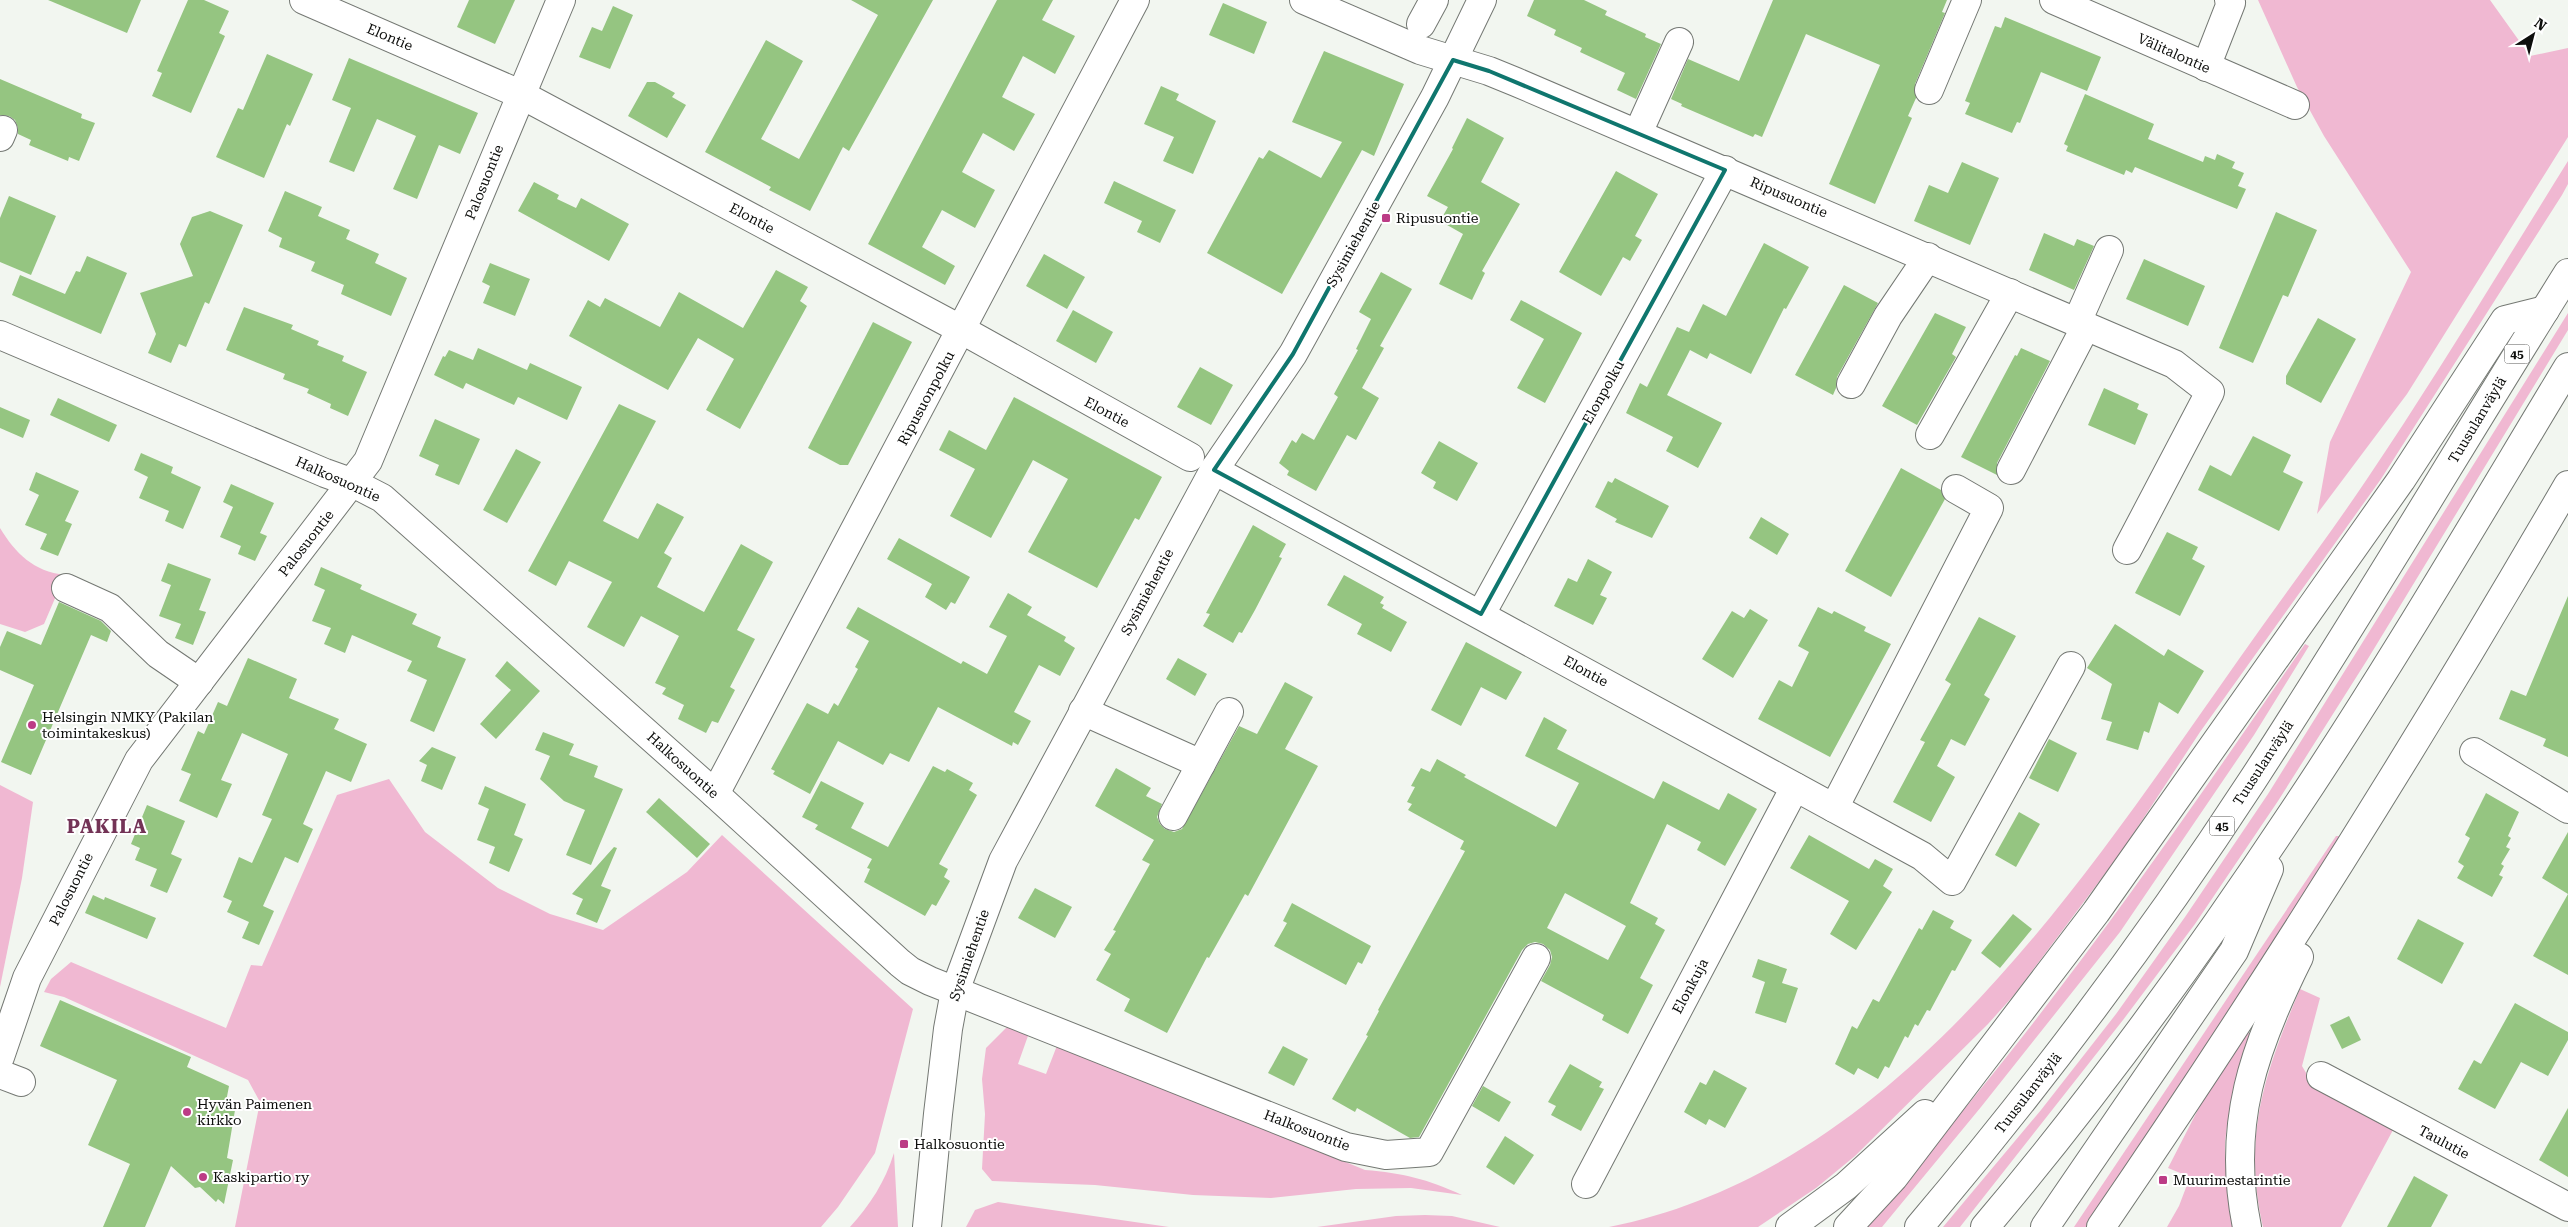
<svg xmlns="http://www.w3.org/2000/svg" width="2568" height="1227" viewBox="0 0 2568 1227" font-family="'Roboto Serif',serif">
<style>
.green{fill:#f0b8d2}
.building{fill:#95c581;fill-rule:evenodd}
.lines{fill:none;stroke-linecap:round;stroke-linejoin:round}
.minor-casing{stroke:#747873;stroke-width:30}
.highway-casing{stroke:#747873;stroke-width:30}
.minor{stroke:#fff;stroke-width:28}
.highway{stroke:#fff;stroke-width:28}
.marked{fill:none;stroke:#0f766e;stroke-width:4;stroke-linejoin:round}
.poi-dot{fill:#bc3c86;stroke:#fff;stroke-width:2}
.labels{text-anchor:middle;dominant-baseline:central;stroke-width:4;stroke-linejoin:round;paint-order:stroke}
.shield{fill:#fff;stroke:#565655;stroke-width:1}
.shield-label{font-size:12px;font-weight:bold;fill:#0d0e0c}
.street-label{font-size:14px;fill:#0d0e0c;stroke:#fff}
.poi-label{font-size:14px;fill:#0d0e0c;stroke:#fff;text-anchor:start}
.district-label{font-size:19px;font-weight:bold;letter-spacing:1px;fill:#733356;stroke:#fff}
</style>
<rect width="100%" height="100%" fill="#f2f6f0"/>
<!-- green -->
<g class="green">
<polygon points="2258,0 2490,0 2530,56 2568,48 2568,137 2407,394 2317,514 2330,442 2411,272 2324,136 2297,87"/>
<path d="M2568 161V184L2562 195 2381 479 2200 732 2122 851 2014 995 1988 1024 1855 1156 1816 1188 1758 1227H1609C1898 1169 2081 883 2239 659 2281 599 2326 540 2367 479 2437 375 2502 267 2568 161Z"/>
<polygon points="2568,313 2568,330 2369,657 2278,801 2195,924 2123,1020 1960,1227 1943,1227 2041,1110 2116,1014 2185,917 2268,794"/>
<path d="M0 528C16 554 33 571 65 575L44 624 25 632 0 624Z"/>
<path d="M2305 644 2309 646 2254 735 2120 932 1981 1107 1882 1227H1861C2028 1047 2166 845 2305 644Z"/>
<polygon points="389,779 425,832 498,888 550,914 603,930 687,872 722,835 913,1009 875,1153 838,1207 821,1227 235,1227 260,1102 248,1080 64,997 44,992 51,979 71,962 226,1028 251,965 262,966 337,795"/>
<polygon points="0,785 33,802 22,878 0,987"/>
<polygon points="2336,836 2341,836 2091,1227 2074,1227"/>
<path d="M2300 989 2320 998 2302 1066 2312 1083 2393 1130 2341 1227H2263C2242 1135 2265 1073 2300 989Z"/>
<path d="M1009 1025 1029 1033 1018 1064 1046 1074 1058 1043 1365 1170C1403 1173 1427 1179 1462 1195L1411 1188 1356 1189 1271 1198 1193 1195 1095 1185 992 1181 982 1169 985 1114 982 1079 986 1048Z"/>
<path d="M2246 1032 2253 1035C2241 1073 2224 1114 2225 1155 2226 1179 2231 1203 2236 1227H2167L2179 1206 2190 1177 2168 1168 2206 1094Z"/>
<path d="M894 1153 898 1227H850C870 1205 885 1182 894 1153Z"/>
<polygon points="998,1202 1169,1227 966,1227 975,1210"/>
<polygon points="1425,1215 1452,1216 1500,1227 1317,1227 1396,1216"/>
</g>
<!-- building -->
<g class="building">
<polygon points="48,0 141,0 127,33"/>
<polygon points="188,0 204,0 229,11 219,33 225,36 191,113 152,96 162,73 157,71"/>
<polygon points="469,0 515,0 495,44 457,27"/>
<polygon points="851,0 933,0 849,151 843,147 810,211 769,190 771,187 705,152 766,40 803,61 761,139 799,159 878,15"/>
<polygon points="997,0 1053,0 1042,20 1075,36 1055,74 1023,56 1002,97 1035,114 1014,151 983,133 962,172 995,190 975,228 942,210 922,247 955,266 945,285 868,244"/>
<polygon points="1534,0 1584,0 1607,11 1605,15 1646,34 1645,37 1661,44 1636,99 1617,90 1625,73 1580,52 1582,48 1554,35 1556,30 1527,16"/>
<polygon points="1773,0 1947,0 1942,12 1945,13 1915,84 1916,98 1908,116 1912,118 1875,204 1829,184 1880,65 1806,34 1762,137 1755,134 1753,137 1681,106 1682,104 1671,99 1688,59 1739,81"/>
<polygon points="1223,3 1267,22 1254,54 1209,35"/>
<polygon points="613,6 633,15 610,69 579,57 592,27 602,31"/>
<polygon points="2005,17 2101,57 2087,91 2041,72 2020,123 2017,122 2012,133 1965,114 1970,103 1965,101 1995,26 2001,28"/>
<polygon points="1324,51 1404,84 1374,156 1362,150 1282,294 1207,253 1259,157 1263,159 1269,150 1321,178 1342,142 1292,122"/>
<polygon points="267,54 313,74 290,126 287,124 264,178 216,157 238,108 243,110"/>
<polygon points="349,58 478,113 460,154 439,145 417,199 393,189 416,136 377,119 354,172 329,162 351,108 332,100"/>
<polygon points="0,79 82,114 81,118 95,123 79,161 69,157 68,161 29,145 31,140 18,134 18,128 15,120 9,116 0,115"/>
<polygon points="647,82 655,82 675,93 672,97 686,105 667,138 628,116"/>
<polygon points="1161,86 1179,94 1176,100 1216,121 1193,174 1163,161 1174,137 1144,124"/>
<polygon points="2085,94 2154,124 2148,139 2203,162 2205,156 2215,160 2217,154 2235,162 2232,168 2244,173 2238,186 2246,189 2237,209 2135,167 2132,173 2126,170 2124,175 2066,151 2068,146 2064,144"/>
<polygon points="1467,118 1504,138 1481,182 1520,204 1482,271 1485,273 1472,300 1439,284 1463,234 1440,221 1448,207 1427,196 1453,149 1452,148"/>
<polygon points="1962,162 1999,178 1970,245 1914,221 1929,185 1948,193"/>
<polygon points="1616,171 1658,194 1635,236 1642,240 1630,261 1623,257 1601,296 1559,272"/>
<polygon points="1114,181 1176,210 1160,243 1137,232 1142,221 1104,203"/>
<polygon points="534,182 559,195 557,199 576,208 581,198 629,224 609,261 518,211"/>
<polygon points="285,191 322,207 318,216 350,230 346,239 379,254 375,263 407,278 391,316 341,294 344,285 311,271 315,262 279,247 282,238 268,231"/>
<polygon points="9,196 56,216 31,275 0,262 0,218"/>
<polygon points="210,211 243,225 209,304 205,302 186,347 179,344 171,363 148,353 156,334 140,293 193,276 180,244 192,217"/>
<polygon points="2276,212 2317,230 2288,297 2283,295 2253,363 2219,348"/>
<polygon points="2044,233 2074,246 2077,239 2094,246 2074,290 2029,270"/>
<polygon points="1764,243 1809,267 1786,309 1784,308 1751,374 1710,353 1707,359 1690,350 1667,395 1722,423 1698,468 1666,451 1673,437 1626,413 1640,383 1647,387 1677,327 1689,332 1703,304 1726,316"/>
<polygon points="1044,254 1085,277 1067,309 1026,286"/>
<polygon points="87,256 127,273 101,334 12,295 20,275 65,294 76,271 80,272"/>
<polygon points="2144,259 2205,286 2188,326 2126,299"/>
<polygon points="490,263 530,279 515,316 483,303 490,286 482,282"/>
<polygon points="776,270 808,287 800,301 807,306 740,429 706,410 734,359 698,338 668,390 569,336 588,300 600,307 605,298 660,327 679,292 743,328"/>
<polygon points="1381,272 1412,289 1380,346 1384,348 1362,388 1379,398 1356,440 1347,435 1316,491 1287,475 1289,471 1279,463 1292,440 1296,443 1302,433 1314,440 1338,397 1334,394 1358,350 1356,349 1371,319 1359,312"/>
<polygon points="1844,285 1878,303 1837,377 1836,388 1833,395 1795,375"/>
<polygon points="1521,300 1582,333 1545,403 1517,388 1544,339 1510,320"/>
<polygon points="244,307 293,325 291,329 319,341 317,345 344,356 342,361 367,372 348,416 330,408 331,404 307,393 309,389 283,379 285,374 226,350"/>
<polygon points="1073,310 1113,332 1096,363 1056,341"/>
<polygon points="1935,313 1966,327 1952,354 1956,357 1917,425 1882,406"/>
<polygon points="2318,318 2356,339 2321,403 2286,384 2286,376"/>
<polygon points="873,322 912,342 848,465 840,465 808,448"/>
<polygon points="478,348 527,370 530,363 582,387 567,420 518,397 514,405 466,383 463,389 434,375 443,356 445,357 449,350 473,360"/>
<polygon points="2021,348 2050,361 1997,463 1997,475 1961,457 2015,355 2017,356"/>
<polygon points="1200,367 1233,385 1211,425 1177,407"/>
<polygon points="2104,388 2139,404 2137,409 2148,414 2135,445 2088,425"/>
<polygon points="1014,397 1162,477 1139,520 1135,518 1097,588 1028,552 1068,479 1033,460 991,538 950,516 975,469 939,450 949,430 986,450"/>
<polygon points="58,398 117,425 109,442 50,415"/>
<polygon points="619,404 656,421 603,521 638,539 657,503 684,517 664,553 672,558 657,587 704,612 741,544 773,562 737,630 755,639 730,687 735,690 718,723 712,721 706,733 678,719 684,705 662,694 666,688 655,683 679,636 641,616 624,647 587,627 612,582 569,561 556,586 528,571"/>
<polygon points="0,407 30,420 23,438 0,428"/>
<polygon points="435,419 480,439 459,485 435,475 439,465 419,456"/>
<polygon points="2253,436 2291,455 2283,472 2303,482 2279,531 2198,490 2210,465 2231,476"/>
<polygon points="1439,441 1478,463 1457,501 1433,488 1436,482 1421,473"/>
<polygon points="516,449 541,462 507,523 483,510"/>
<polygon points="141,453 173,467 171,473 201,487 183,529 165,521 169,511 139,498 148,477 134,470"/>
<polygon points="1901,468 1941,490 1945,499 1891,597 1845,571"/>
<polygon points="36,472 79,491 65,521 72,524 58,556 40,549 47,534 25,525 39,495 29,490"/>
<polygon points="1615,478 1669,506 1652,538 1615,522 1617,519 1595,507 1608,481 1612,483"/>
<polygon points="231,484 274,503 260,533 267,536 255,561 238,554 241,546 220,537 233,507 223,502"/>
<polygon points="1761,517 1789,534 1777,555 1749,538"/>
<polygon points="1253,525 1286,544 1279,557 1282,558 1255,610 1242,633 1239,632 1233,643 1203,626 1210,614 1206,613"/>
<polygon points="2167,532 2198,547 2192,559 2205,566 2180,616 2135,593"/>
<polygon points="899,538 970,577 955,604 951,602 946,610 925,597 932,584 887,559"/>
<polygon points="1588,559 1612,572 1600,595 1607,598 1593,625 1554,606 1568,578 1577,582"/>
<polygon points="168,563 211,579 199,610 206,612 193,645 175,638 181,624 159,616 171,585 161,581"/>
<polygon points="321,567 362,585 360,589 417,614 412,624 441,637 437,647 466,659 434,732 410,721 427,680 407,671 412,661 352,635 345,653 324,644 331,628 312,621 325,590 314,585"/>
<polygon points="1344,575 1384,597 1380,603 1384,605 1382,608 1407,622 1391,652 1357,634 1362,624 1327,605"/>
<polygon points="1008,593 1032,607 1027,615 1066,637 1064,641 1075,648 1060,676 1039,665 1014,712 1031,721 1018,745 1013,742 1012,746 938,707 909,762 890,753 883,765 838,741 810,794 773,774 775,771 771,769 807,703 828,714 834,703 838,706 858,669 855,667 869,641 846,628 858,607 961,664 963,661 987,674 1007,636 989,627"/>
<polygon points="2568,596 2568,757 2543,746 2546,739 2499,719 2511,690 2526,696"/>
<polygon points="59,602 101,621 111,631 107,642 91,635 31,775 1,762 34,685 0,670 0,647 7,631 41,645"/>
<polygon points="1818,607 1832,614 1834,611 1866,627 1864,631 1891,644 1830,757 1758,719 1779,680 1792,687 1809,652 1798,646"/>
<polygon points="1750,609 1768,620 1733,678 1702,659 1732,611 1744,618"/>
<polygon points="1979,617 2016,636 1984,695 1990,699 1965,746 1951,739 1937,766 1955,777 1931,822 1893,802 1925,742 1920,740 1951,684 1945,680"/>
<polygon points="2115,624 2164,656 2168,649 2204,671 2178,714 2159,702 2149,733 2144,731 2138,750 2106,740 2112,722 2101,719 2112,684 2087,668"/>
<polygon points="1466,642 1522,672 1506,700 1481,687 1461,726 1431,710"/>
<polygon points="248,658 297,679 289,698 339,719 334,729 367,744 351,782 326,771 303,824 313,829 298,863 285,857 263,906 274,911 259,945 242,938 249,922 227,912 232,901 223,897 239,857 252,863 272,819 262,815 288,754 242,733 221,780 232,784 217,818 179,801 191,774 181,770 198,731 204,734 218,702 227,706"/>
<polygon points="1178,658 1207,674 1195,696 1166,679"/>
<polygon points="507,661 540,691 496,739 480,724 511,690 495,676"/>
<polygon points="1285,682 1313,697 1285,749 1318,766 1248,896 1245,894 1209,958 1207,957 1167,1033 1124,1011 1130,999 1096,980 1111,954 1104,950 1116,931 1113,930 1150,864 1142,860 1154,840 1095,806 1116,768 1151,788 1146,796 1162,804 1157,817 1160,824 1165,829 1174,832 1182,829 1239,726 1257,734"/>
<path d="M1544 717 1567 730 1557 749 1654 799 1663 781 1719 810 1728 793 1757 809 1725 866 1697 850 1701 842 1667 824 1630 903 1658 918 1655 924 1665 930 1640 978 1653 985 1628 1034 1602 1020 1604 1015 1541 981 1550 965 1552 957 1550 950 1543 944 1535 942 1528 944 1522 950 1419 1137 1410 1138 1357 1108 1355 1112 1332 1099 1368 1036 1366 1035 1379 1011 1378 1010 1465 851 1460 849 1464 841 1408 810 1412 804 1407 802 1415 787 1411 786 1421 768 1430 772 1437 759 1466 775 1464 777 1556 827 1579 783 1525 756ZM1565 893 1626 926 1608 960 1547 928Z"/>
<polygon points="543,732 574,744 569,755 598,766 594,777 623,789 591,865 566,855 585,810 564,801 540,779 550,756 535,750"/>
<polygon points="2049,739 2077,753 2058,792 2029,778"/>
<polygon points="432,747 456,757 442,790 421,781 427,765 419,761"/>
<polygon points="933,766 945,772 947,769 973,783 969,790 977,795 939,864 948,869 944,877 950,881 936,906 932,904 925,916 864,882 870,869 867,868 872,859 815,829 818,825 802,817 821,781 864,803 851,828 888,847"/>
<polygon points="485,786 526,804 514,835 523,839 509,872 489,863 495,847 477,840 489,809 478,804"/>
<polygon points="2486,793 2519,812 2508,836 2511,838 2506,847 2510,849 2501,864 2504,866 2499,875 2503,877 2492,897 2457,878 2464,866 2458,862 2470,838 2465,835"/>
<polygon points="659,798 710,844 697,858 646,812"/>
<polygon points="147,805 185,821 171,854 182,859 167,893 150,886 157,869 135,860 140,848 131,844"/>
<polygon points="2019,812 2040,824 2016,867 1995,855"/>
<polygon points="2568,832 2568,894 2542,878"/>
<polygon points="1809,835 1869,869 1875,859 1893,869 1883,886 1892,892 1856,950 1830,934 1849,901 1790,868"/>
<polygon points="614,847 617,848 601,886 611,890 597,923 576,914 583,899 572,894"/>
<polygon points="1035,888 1072,907 1055,938 1018,918"/>
<polygon points="2568,894 2568,975 2533,956"/>
<polygon points="93,895 104,900 105,897 156,918 147,939 85,913"/>
<polygon points="1292,903 1371,946 1362,964 1358,962 1346,985 1274,946 1287,923 1283,921"/>
<polygon points="1933,910 1954,921 1950,928 1972,940 1955,971 1952,970 1930,1011 1927,1010 1918,1026 1915,1024 1908,1038 1905,1036 1889,1068 1885,1066 1878,1079 1858,1068 1854,1075 1835,1064 1852,1026 1857,1029 1873,999 1879,1002 1919,928 1922,930"/>
<polygon points="2013,914 2032,929 2000,968 1981,953"/>
<polygon points="2418,919 2464,943 2442,984 2397,959"/>
<polygon points="1758,959 1787,969 1782,983 1798,988 1786,1023 1755,1013 1765,982 1752,977"/>
<polygon points="60,1000 191,1057 187,1067 229,1086 225,1107 235,1110 227,1158 233,1160 224,1204 218,1199 216,1202 200,1187 195,1188 171,1166 145,1227 103,1227 130,1164 88,1145 117,1080 40,1046"/>
<polygon points="2515,1003 2568,1032 2568,1040 2548,1076 2521,1062 2495,1109 2458,1089 2474,1060 2481,1064"/>
<polygon points="2349,1016 2361,1040 2342,1049 2330,1025"/>
<polygon points="1283,1046 1308,1059 1294,1086 1268,1073"/>
<polygon points="1570,1064 1602,1082 1599,1087 1604,1089 1581,1131 1551,1115 1556,1106 1548,1102"/>
<polygon points="1714,1070 1747,1088 1725,1128 1709,1119 1706,1125 1684,1112 1700,1082 1706,1085"/>
<polygon points="1483,1086 1511,1102 1499,1122 1472,1106"/>
<polygon points="2568,1108 2568,1177 2539,1160"/>
<polygon points="1505,1136 1534,1155 1514,1185 1486,1167"/>
<polygon points="2414,1176 2448,1195 2431,1227 2387,1227"/>
</g>
<g class="lines">
<!-- minor casing -->
<g class="minor-casing">
<g id="minor">
<polyline points="304,0 520,94 962,330 1190,457"/>
<polyline points="1304,0 1420,50 1489,71 1516,82 2174,364 2210,392 2127,550"/>
<polyline points="2054,0 2295,105"/>
<polyline points="1421,24 1434,0"/>
<polyline points="2206,67 2231,3 2229,0"/>
<polyline points="1929,90 1967,0"/>
<polyline points="1638,133 1679,42"/>
<polyline points="0,137 3,130"/>
<polyline points="2077,322 2109,250"/>
<polyline points="0,335 325,473 353,483 382,498 715,794 900,963 910,971 930,981 1346,1147 1386,1155 1429,1152 1536,958"/>
<polyline points="1851,384 1888,316 1928,257"/>
<polyline points="1930,435 2010,293"/>
<polyline points="1214,470 1922,856 1952,881 2071,666"/>
<polyline points="2011,470 2086,326"/>
<polyline points="66,588 110,608 158,654 199,682"/>
<polyline points="1481,614 1725,170"/>
<polyline points="1083,711 1201,764"/>
<polyline points="2474,752 2568,809"/>
<polyline points="715,794 1135,0"/>
<polyline points="1834,808 1989,508 1956,489"/>
<polyline points="1173,816 1229,712"/>
<polyline points="0,1057 27,978 139,760 368,461 561,0"/>
<polyline points="0,1074 21,1082"/>
<polyline points="2321,1076 2568,1207"/>
<polyline points="1586,1184 1795,787"/>
<polyline points="927,1227 938,1114 948,1029 955,991 1003,861 1214,470 1293,354 1435,97 1482,0"/>
</g>
</g>
<!-- highway casing -->
<g class="highway-casing">
<g id="highway">
<polyline points="1790,1227 1846,1186 1925,1114"/>
<polyline points="1848,1227 1894,1177 2096,912 2401,480 2505,320 2545,310"/>
<path d="M1919 1227C2039 1085 2151 936 2252 781 2361 614 2462 442 2568 273"/>
<path d="M1985 1227C2096 1096 2198 955 2293 812 2390 667 2478 516 2568 367"/>
<polyline points="2045,1227 2234,951 2269,869"/>
<path d="M2101 1227C2266 986 2421 738 2568 485"/>
<path d="M2247 1227C2226 1125 2254 1047 2299 957"/>
</g>
</g>
<!-- minor -->
<use href="#minor" class="minor"/>
<!-- highway -->
<use href="#highway" class="highway"/>
</g>
<!-- marked area -->
<path class="marked" d="M1453 60 1489 71 1725 170 1481 614 1214 470 1293 354Z"/>
<!-- markers -->
<g class="poi-dot">
<rect x="1381" y="213" width="10" height="10" rx="2.5"/>
<circle cx="32" cy="725" r="5"/>
<circle cx="187" cy="1112" r="5"/>
<rect x="899" y="1139" width="10" height="10" rx="2.5"/>
<circle cx="203" cy="1177" r="5"/>
<rect x="2158" y="1175" width="10" height="10" rx="2.5"/>
</g>
<g class="labels">
<!-- shield labels -->
<g class="shield">
<rect x="2504.5" y="344.5" width="25" height="19" rx="4"/>
<rect x="2209.5" y="816.5" width="25" height="19" rx="4"/>
</g>
<g class="shield-label">
<text x="2517" y="354">45</text>
<text x="2222" y="826">45</text>
</g>
<!-- street labels -->
<g class="street-label">
<text transform="translate(390 37) rotate(23)">Elontie</text>
<text transform="translate(2174 53) rotate(24)">Välitalontie</text>
<text transform="translate(484 182) rotate(-68)">Palosuontie</text>
<text transform="translate(1789 197) rotate(23)">Ripusuontie</text>
<text transform="translate(752 218) rotate(28)">Elontie</text>
<text transform="translate(1353 244) rotate(-61)">Sysimiehentie</text>
<text transform="translate(1603 392) rotate(-61)">Elonpolku</text>
<text transform="translate(926 398) rotate(-62)">Ripusuonpolku</text>
<text transform="translate(1107 412) rotate(28)">Elontie</text>
<text transform="translate(2477 420) rotate(-59)">Tuusulanväylä</text>
<text transform="translate(338 479) rotate(24)">Halkosuontie</text>
<text transform="translate(306 543) rotate(-52)">Palosuontie</text>
<text transform="translate(1147 592) rotate(-62)">Sysimiehentie</text>
<text transform="translate(1586 671) rotate(29)">Elontie</text>
<text transform="translate(2263 763) rotate(-57)">Tuusulanväylä</text>
<text transform="translate(683 765) rotate(42)">Halkosuontie</text>
<text transform="translate(71 889) rotate(-63)">Palosuontie</text>
<text transform="translate(969 955) rotate(-71)">Sysimiehentie</text>
<text transform="translate(1690 986) rotate(-62)">Elonkuja</text>
<text transform="translate(2028 1093) rotate(-52)">Tuusulanväylä</text>
<text transform="translate(1307 1130) rotate(21)">Halkosuontie</text>
<text transform="translate(2444 1142) rotate(28)">Taulutie</text>
</g>
<!-- poi labels -->
<g class="poi-label">
<text x="1396" y="218">Ripusuontie</text>
<text x="42" y="717">Helsingin NMKY (Pakilan<tspan x="42" dy="16">toimintakeskus)</tspan></text>
<text x="197" y="1104">Hyvän Paimenen<tspan x="197" dy="16">kirkko</tspan></text>
<text x="914" y="1144">Halkosuontie</text>
<text x="213" y="1177">Kaskipartio ry</text>
<text x="2173" y="1180">Muurimestarintie</text>
</g>
<!-- district labels -->
<g class="district-label">
<text x="107" y="826">PAKILA</text>
</g>
</g>
<!-- north arrow -->
<g transform="translate(2533 35) rotate(36)" stroke="#ffffff" stroke-width="4" paint-order="stroke">
<path d="M0-4L9 19L0 12L-9 19Z" fill="#0d0e0c"/>
<text y="-8" font-size="14" font-weight="bold" text-anchor="middle" fill="#0d0e0c">N</text>
</g>
</svg>
